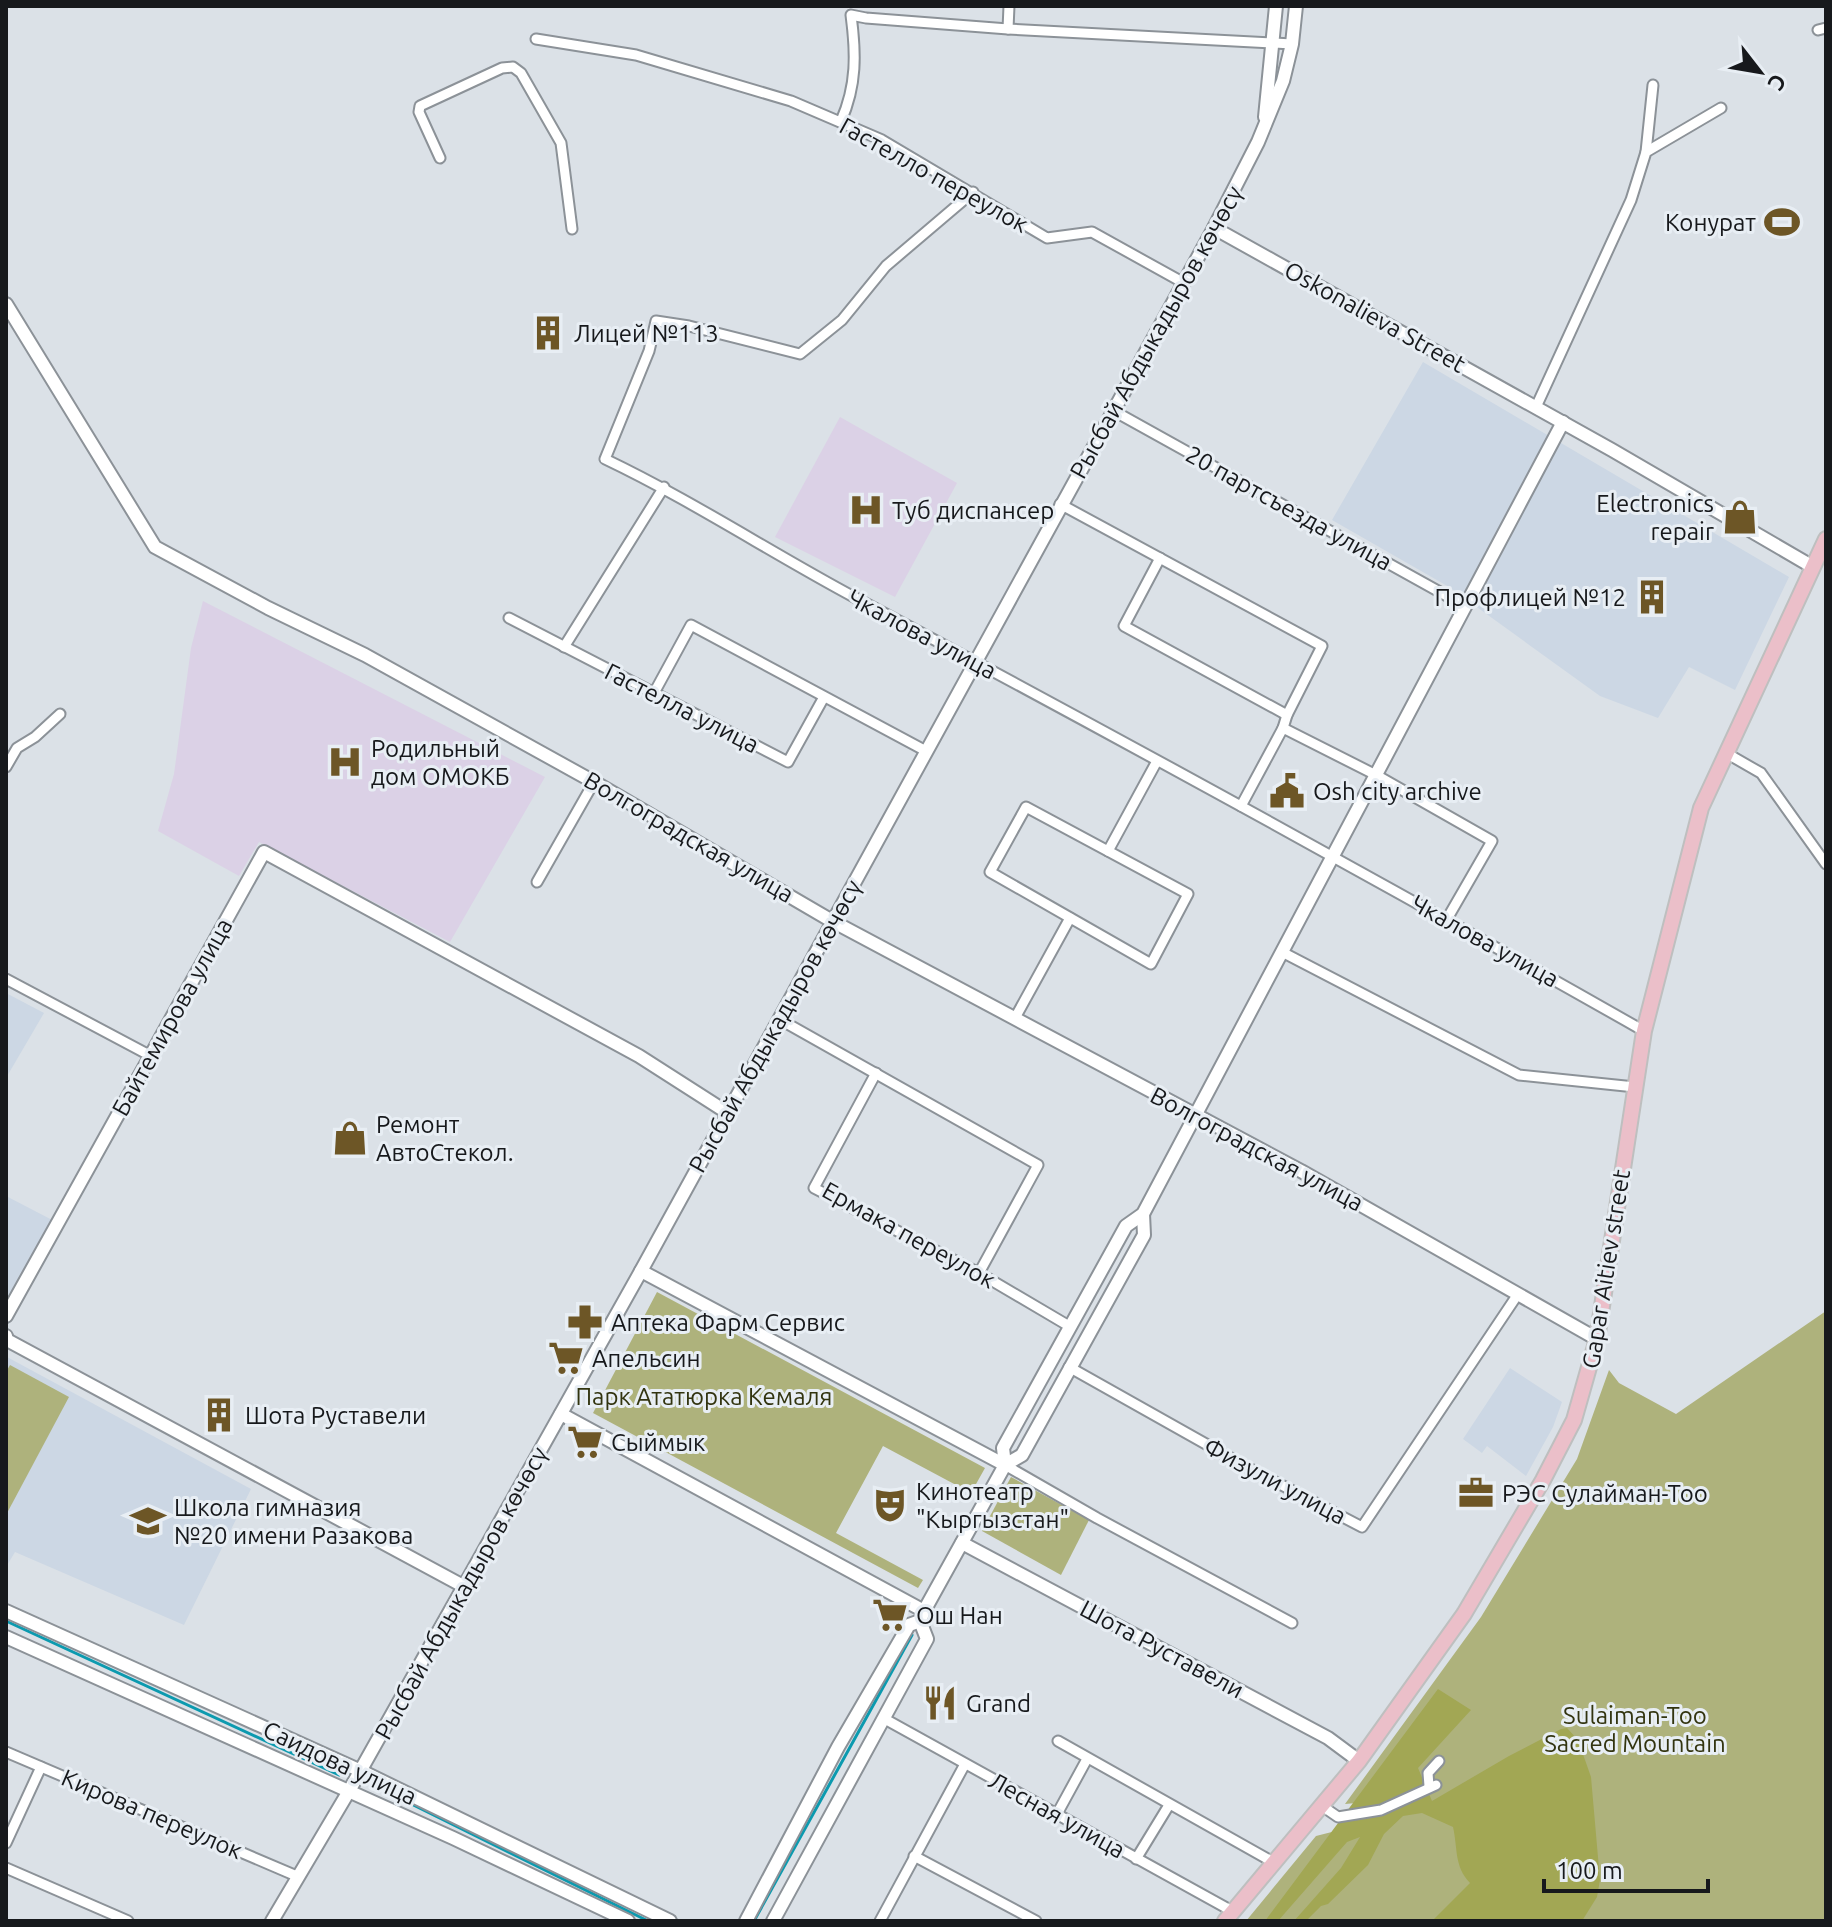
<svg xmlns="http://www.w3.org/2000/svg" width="1832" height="1927" viewBox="0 0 1832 1927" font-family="Ubuntu,sans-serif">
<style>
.commercial{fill:#dbd1e6}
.built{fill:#ccd7e4}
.green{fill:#aeb27c}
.forest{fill:#a2a754}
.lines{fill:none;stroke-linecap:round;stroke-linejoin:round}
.stream{stroke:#0c9aaf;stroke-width:3}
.street-casing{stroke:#8c9298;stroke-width:13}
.secondary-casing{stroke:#8c9298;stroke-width:16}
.primary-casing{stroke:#bebfbf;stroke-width:18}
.street{stroke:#fff;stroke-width:9}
.secondary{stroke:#fff;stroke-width:12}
.primary{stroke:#ebbfc9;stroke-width:14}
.labels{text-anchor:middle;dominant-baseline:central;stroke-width:6;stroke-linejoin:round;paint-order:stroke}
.street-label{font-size:24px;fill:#17191c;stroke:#e8eef4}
.poi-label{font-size:24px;fill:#17191c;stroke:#e8eef4;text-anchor:start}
.park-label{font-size:24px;fill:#32340f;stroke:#e8eef4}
</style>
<rect width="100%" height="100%" fill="#dbe1e7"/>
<!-- commercial -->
<g class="commercial">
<polygon points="840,417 957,483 895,597 775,537"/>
<polygon points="203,601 545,777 450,942 259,842 239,876 158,831 174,774 191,648"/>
</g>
<!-- built -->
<g class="built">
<polygon points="1423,362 1789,577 1735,690 1689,667 1658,718 1600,696 1449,587 1332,520"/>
<polygon points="6,993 44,1013 6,1078"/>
<polygon points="6,1196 58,1223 6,1316"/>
<polygon points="7,1357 251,1489 184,1625 15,1552 6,1567"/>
<polygon points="1510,1368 1562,1402 1553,1427 1526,1476 1487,1446 1482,1453 1463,1439"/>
</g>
<!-- green -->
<g class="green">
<polygon points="657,1292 985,1468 971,1493 883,1446 836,1533 923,1580 918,1588 593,1413"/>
<polygon points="1826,1311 1826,1921 1246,1921 1316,1836 1383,1819 1378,1801 1345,1804 1481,1617 1577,1459 1609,1370 1619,1383 1676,1414"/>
<polygon points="10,1365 69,1397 6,1515 6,1372"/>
<polygon points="1011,1477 1089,1520 1061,1575 982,1531"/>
</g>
<!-- forest -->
<path class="forest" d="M1438 1689 1471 1710 1418 1768 1432 1801 1509 1756 1561 1729 1567 1728 1578 1740 1591 1777 1600 1880 1597 1897 1582 1921H1432L1470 1883C1454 1866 1458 1849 1453 1827L1422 1813 1403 1816 1384 1834 1368 1865 1328 1904 1321 1906 1306 1921H1294L1341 1868 1360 1837 1347 1842 1278 1921H1265Z"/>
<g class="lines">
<!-- stream -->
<g class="stream">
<polyline points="6,1621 339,1775"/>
<polyline points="377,1787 648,1921"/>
<polyline points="754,1921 912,1635"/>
</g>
<!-- street casing -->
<g class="street-casing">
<g id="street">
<polyline points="1008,29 1292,44"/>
<polyline points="1818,30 1826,28"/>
<polyline points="536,39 636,55 791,101 882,140 1047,238 1092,232 1184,283"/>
<path d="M841 121C857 85 856 53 851 15L866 18 1008 29 1009 6"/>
<polyline points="1646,152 1653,85"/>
<polyline points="440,158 419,112 420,106 502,68 513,67 521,73 561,143 572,229"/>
<path d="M973 192 886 266 842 320 800 354 689 326 656 321 649 351 605 459C691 500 770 552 854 597 1119 738 1383 883 1644 1031"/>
<polyline points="1536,407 1631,200 1646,152 1721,108"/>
<polyline points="1112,410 1465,606"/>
<polyline points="1060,504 1322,646 1287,715 1283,728 1241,806"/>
<polyline points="1160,558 1124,626 1287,715"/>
<polyline points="509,618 788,762 824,697"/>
<polyline points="564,647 664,487"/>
<polyline points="654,693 691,625 926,751"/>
<polyline points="1283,728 1376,775 1492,841 1447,919"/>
<polyline points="1726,753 1761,773 1826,864"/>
<polyline points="6,767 17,748 35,737 60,714"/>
<polygon points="1026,807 1188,894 1151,964 990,872"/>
<polyline points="1108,851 1157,761"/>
<polyline points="537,882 594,782"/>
<polyline points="1282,952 1519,1075 1635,1087"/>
<polyline points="6,979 151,1056"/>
<polyline points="1015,1018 1070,918"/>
<polyline points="779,1019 1038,1165 979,1273"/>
<polyline points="876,1073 814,1188 979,1273 1069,1326"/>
<polyline points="1069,1367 1245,1466 1362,1527 1518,1294"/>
<polyline points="1005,1465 1097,1518 1292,1623"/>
<polyline points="883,1718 1232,1911"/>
<polyline points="1058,1741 1273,1862"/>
<polyline points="6,1752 299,1877"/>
<polyline points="1429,1786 1428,1773 1439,1761"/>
<polyline points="1322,1806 1338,1817 1381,1810 1436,1785"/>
<polyline points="1057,1814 1087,1759"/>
<polyline points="6,1843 41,1767"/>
<polyline points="914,1856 1036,1921"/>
<polyline points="1136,1859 1169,1805"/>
<polyline points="6,1868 128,1921"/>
<polyline points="880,1921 965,1764"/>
</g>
</g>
<!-- secondary casing -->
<g class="secondary-casing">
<g id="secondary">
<polyline points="1265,117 1276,6"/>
<polyline points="1214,228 1612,450 1813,567"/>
<polyline points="6,304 155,547 268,608 365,655 594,782 832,921 1301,1171 1597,1339"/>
<polyline points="641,1271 1005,1465"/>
<polyline points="6,1316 264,852 639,1056 728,1113"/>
<polyline points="6,1336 7,1340 465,1587"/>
<polyline points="561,1414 924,1611"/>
<polyline points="1005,1465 1003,1448 1126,1226 1143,1214 1563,422"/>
<polyline points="962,1543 1328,1738 1359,1761"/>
<polyline points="6,1611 361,1771 670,1921"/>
<polyline points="6,1637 453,1838 628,1921"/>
<polyline points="272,1921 349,1791 641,1271 1214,228 1258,142 1283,81 1292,44 1296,6"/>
<polyline points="746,1921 838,1747 909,1625 920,1621"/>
<polyline points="773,1921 927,1639 920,1621 924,1611 1005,1465 1022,1455 1144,1235 1143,1214"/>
</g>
</g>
<!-- primary casing -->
<g class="primary-casing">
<polyline id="primary" points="1225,1921 1359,1761 1464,1614 1543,1480 1574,1420 1597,1339 1644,1031 1701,808 1826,539"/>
</g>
<!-- street -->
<use href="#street" class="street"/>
<!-- secondary -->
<use href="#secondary" class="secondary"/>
<!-- primary -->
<use href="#primary" class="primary"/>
</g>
<!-- icons -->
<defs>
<g id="stadium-bare" transform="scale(2.76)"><path d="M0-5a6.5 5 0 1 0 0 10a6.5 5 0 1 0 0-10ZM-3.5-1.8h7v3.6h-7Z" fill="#6d5626" stroke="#e8eef4" stroke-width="2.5" paint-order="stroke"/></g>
<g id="building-bare" transform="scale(2.76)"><path d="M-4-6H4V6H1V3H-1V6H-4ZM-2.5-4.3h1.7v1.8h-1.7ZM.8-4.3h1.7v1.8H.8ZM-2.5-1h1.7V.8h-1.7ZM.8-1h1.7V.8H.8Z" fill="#6d5626" stroke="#e8eef4" stroke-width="2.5" paint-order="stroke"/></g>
<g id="hospital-bare" transform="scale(2.76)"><path d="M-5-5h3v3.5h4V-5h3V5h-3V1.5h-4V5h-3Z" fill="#6d5626" stroke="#e8eef4" stroke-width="2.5" paint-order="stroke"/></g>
<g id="shop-bare" transform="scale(2.76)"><path d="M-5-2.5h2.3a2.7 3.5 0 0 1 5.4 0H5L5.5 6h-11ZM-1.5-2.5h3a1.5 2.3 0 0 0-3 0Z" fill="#6d5626" stroke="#e8eef4" stroke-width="2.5" paint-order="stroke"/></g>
<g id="civic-bare" transform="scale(2.76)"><path d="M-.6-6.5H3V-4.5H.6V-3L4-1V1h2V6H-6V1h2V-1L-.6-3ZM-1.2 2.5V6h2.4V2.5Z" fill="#6d5626" stroke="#e8eef4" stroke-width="2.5" paint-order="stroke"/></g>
<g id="pharmacy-bare" transform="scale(2.76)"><path d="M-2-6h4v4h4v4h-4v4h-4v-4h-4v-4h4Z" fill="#6d5626" stroke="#e8eef4" stroke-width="2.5" paint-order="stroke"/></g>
<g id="supermarket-bare" transform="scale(2.76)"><path d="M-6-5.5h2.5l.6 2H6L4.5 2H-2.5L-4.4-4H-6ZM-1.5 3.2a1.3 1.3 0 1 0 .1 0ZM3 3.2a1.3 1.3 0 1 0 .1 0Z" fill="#6d5626" stroke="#e8eef4" stroke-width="2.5" paint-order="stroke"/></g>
<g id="office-bare" transform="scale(2.76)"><path d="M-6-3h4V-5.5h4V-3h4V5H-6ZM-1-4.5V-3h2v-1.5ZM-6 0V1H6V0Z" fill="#6d5626" stroke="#e8eef4" stroke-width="2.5" paint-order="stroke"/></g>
<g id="theatre-bare" transform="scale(2.76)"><path d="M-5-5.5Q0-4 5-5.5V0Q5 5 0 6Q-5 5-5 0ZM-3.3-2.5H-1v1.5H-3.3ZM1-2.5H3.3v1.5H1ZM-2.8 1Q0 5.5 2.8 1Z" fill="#6d5626" stroke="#e8eef4" stroke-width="2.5" paint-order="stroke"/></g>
<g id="school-bare" transform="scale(2.76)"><path d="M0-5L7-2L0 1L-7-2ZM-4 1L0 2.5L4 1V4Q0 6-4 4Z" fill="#6d5626" stroke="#e8eef4" stroke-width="2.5" paint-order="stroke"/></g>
<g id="restaurant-bare" transform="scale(2.76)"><path d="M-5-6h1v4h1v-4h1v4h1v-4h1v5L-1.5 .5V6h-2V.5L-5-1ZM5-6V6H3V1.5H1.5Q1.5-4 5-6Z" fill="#6d5626" stroke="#e8eef4" stroke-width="2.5" paint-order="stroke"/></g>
</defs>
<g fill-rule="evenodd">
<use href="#stadium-bare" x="1782" y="222"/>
<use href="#building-bare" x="548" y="333"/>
<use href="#hospital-bare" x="866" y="510"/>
<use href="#shop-bare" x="1740" y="517"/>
<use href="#building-bare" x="1652" y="597"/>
<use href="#hospital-bare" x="345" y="762"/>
<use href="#civic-bare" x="1287" y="791"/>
<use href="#shop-bare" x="350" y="1138"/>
<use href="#pharmacy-bare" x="585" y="1322"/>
<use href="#supermarket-bare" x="566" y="1358"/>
<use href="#building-bare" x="219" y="1415"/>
<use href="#supermarket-bare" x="585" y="1442"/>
<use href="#office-bare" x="1476" y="1493"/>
<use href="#theatre-bare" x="890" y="1505"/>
<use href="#school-bare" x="148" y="1521"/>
<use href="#supermarket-bare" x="890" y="1615"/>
<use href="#restaurant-bare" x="940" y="1703"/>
</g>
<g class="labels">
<!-- street labels -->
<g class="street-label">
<text transform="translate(934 175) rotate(29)">Гастелло переулок</text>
<text transform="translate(1375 317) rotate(29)">Oskonalieva Street</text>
<text transform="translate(1156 332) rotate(-61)">Рысбай Абдыкадыров көчөсү</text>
<text transform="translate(1289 508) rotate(29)">20 партсъезда улица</text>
<text transform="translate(922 634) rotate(28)">Чкалова улица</text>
<text transform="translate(682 708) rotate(27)">Гастелла улица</text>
<text transform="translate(689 837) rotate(30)">Волгоградская улица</text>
<text transform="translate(1485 941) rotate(29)">Чкалова улица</text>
<text transform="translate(172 1017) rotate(-61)">Байтемирова улица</text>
<text transform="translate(775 1026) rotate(-61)">Рысбай Абдыкадыров көчөсү</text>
<text transform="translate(1257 1149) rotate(28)">Волгоградская улица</text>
<text transform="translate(909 1235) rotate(29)">Ермака переулок</text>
<text transform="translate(1606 1269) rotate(-81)">Gapar Aitiev street</text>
<text transform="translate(1275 1481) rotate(28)">Физули улица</text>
<text transform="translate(461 1593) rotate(-61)">Рысбай Абдыкадыров көчөсү</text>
<text transform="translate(1162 1649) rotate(28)">Шота Руставели</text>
<text transform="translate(340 1763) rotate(25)">Саидова улица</text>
<text transform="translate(152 1814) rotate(23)">Кирова переулок</text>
<text transform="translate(1057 1815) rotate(29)">Лесная улица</text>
</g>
<!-- poi labels -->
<g class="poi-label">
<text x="1756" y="222" text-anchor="end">Конурат</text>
<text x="574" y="333">Лицей №113</text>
<text x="1714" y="503" text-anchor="end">Electronics<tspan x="1714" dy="28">repair</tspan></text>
<text x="892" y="510">Туб диспансер</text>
<text x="1626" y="597" text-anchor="end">Профлицей №12</text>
<text x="371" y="748">Родильный<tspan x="371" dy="28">дом ОМОКБ</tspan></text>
<text x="1313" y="791">Osh city archive</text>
<text x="376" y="1124">Ремонт<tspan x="376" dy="28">АвтоСтекол.</tspan></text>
<text x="611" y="1322">Аптека Фарм Сервис</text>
<text x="592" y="1358">Апельсин</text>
<text x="245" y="1415">Шота Руставели</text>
<text x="611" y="1442">Сыймык</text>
<text x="916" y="1491">Кинотеатр<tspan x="916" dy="28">"Кыргызстан"</tspan></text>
<text x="1502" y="1493">РЭС Сулайман-Тоо</text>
<text x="174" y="1507">Школа гимназия<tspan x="174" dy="28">№20 имени Разакова</tspan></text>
<text x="916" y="1615">Ош Нан</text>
<text x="966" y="1703">Grand</text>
</g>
<!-- park labels -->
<g class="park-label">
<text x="704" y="1396">Парк Ататюрка Кемаля</text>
<text x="1635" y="1715">Sulaiman-Too<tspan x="1635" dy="28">Sacred Mountain</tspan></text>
</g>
</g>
<!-- border -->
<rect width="1832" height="1927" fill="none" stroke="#17191c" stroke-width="16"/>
<!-- north arrow -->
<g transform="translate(1760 72) rotate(121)" stroke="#e8eef4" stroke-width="6" paint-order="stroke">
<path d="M0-6L14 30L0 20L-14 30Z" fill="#17191c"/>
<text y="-12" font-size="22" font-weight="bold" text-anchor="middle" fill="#17191c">С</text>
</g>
<!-- scale -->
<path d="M1544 1879v12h164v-12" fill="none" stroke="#17191c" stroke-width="4"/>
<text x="1556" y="1879" font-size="24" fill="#17191c" stroke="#e8eef4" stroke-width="6" paint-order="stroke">100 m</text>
</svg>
